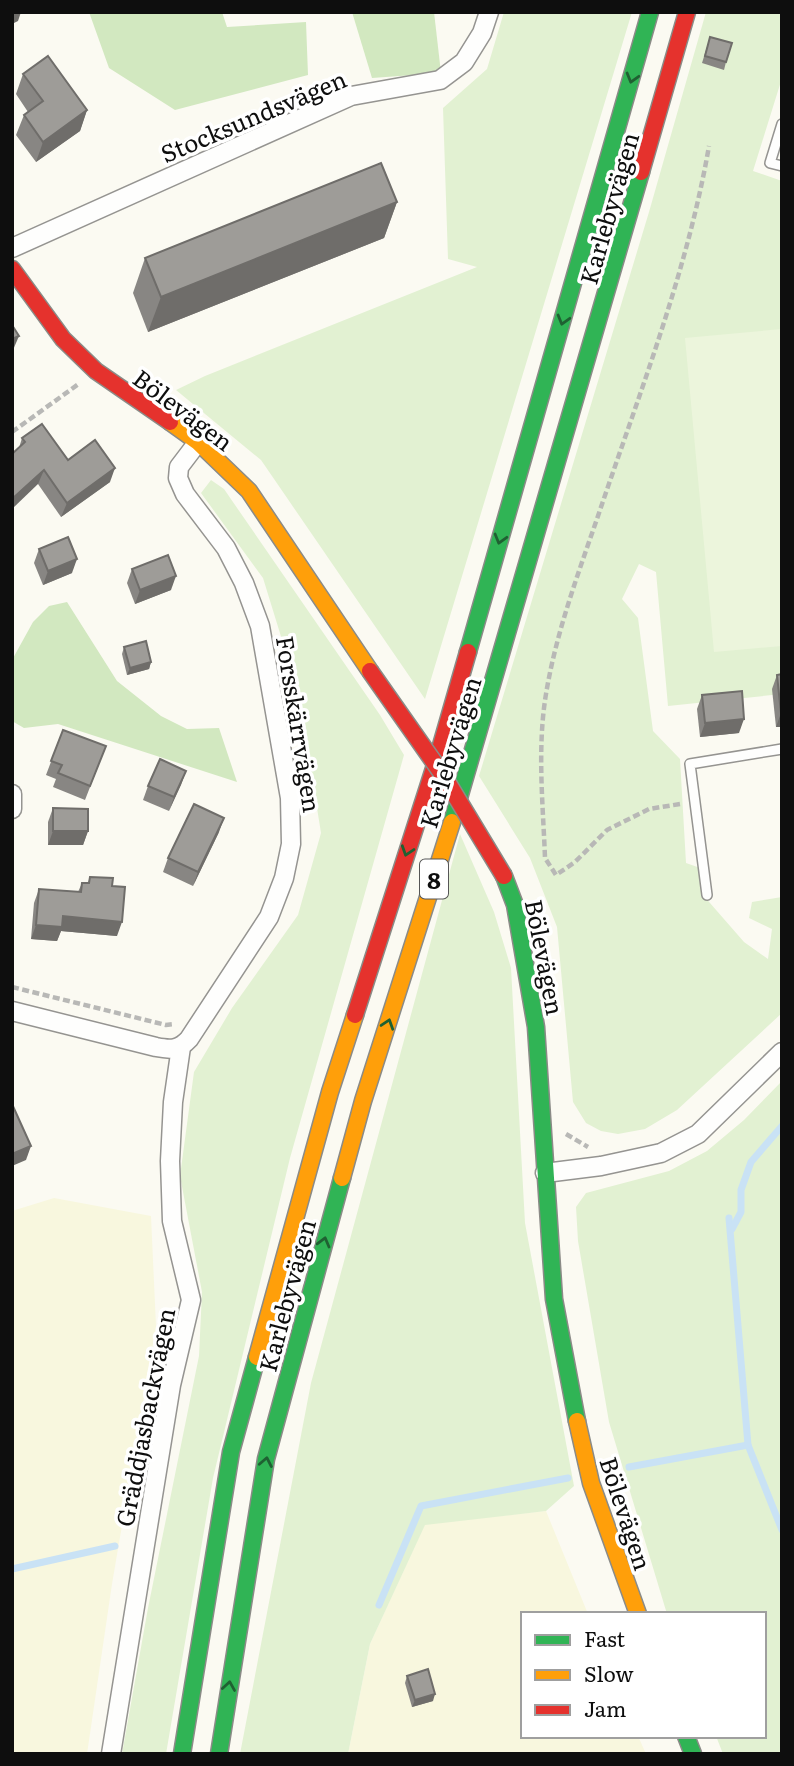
<svg xmlns="http://www.w3.org/2000/svg" width="794" height="1766" viewBox="0 0 794 1766" font-family="Literata,serif">
<style>
.farmland{fill:#f8f7de}
.green{fill:#e2f1d2}
.forest{fill:#d2e8c0}
.pitch{fill:#ecf5dc}
.lines{fill:none;stroke-linecap:round;stroke-linejoin:round}
.stream{stroke:#c9e2f5;stroke-width:7}
.lane-casing{stroke:#959491;stroke-width:12}
.street-casing{stroke:#959491;stroke-width:21}
.fast-casing{stroke:#8b8b87;stroke-width:19}
.slow-casing{stroke:#8b8b87;stroke-width:19}
.jam-casing{stroke:#8b8b87;stroke-width:19}
.path{stroke:#b8b8b6;stroke-width:4.5;stroke-dasharray:7 3.5;stroke-linecap:butt}
.lane{stroke:#fefefd;stroke-width:9}
.street{stroke:#fefefd;stroke-width:18}
.fast{stroke:#30b455;stroke-width:16}
.slow{stroke:#ff9f0a;stroke-width:16}
.jam{stroke:#e5322d;stroke-width:16}
.jam-bridge-casing{stroke:#8b8b87;stroke-width:19;stroke-linecap:butt}
.jam-bridge{stroke:#e5322d;stroke-width:16}
.wall{fill:#888683}
.shaded-wall{fill:#6f6d6a}
.building{fill:#9e9c98;stroke:#6f6d6a;stroke-width:2}
.oneway{stroke:#1f6132}
.labels{text-anchor:middle;dominant-baseline:central;stroke-width:7;stroke-linejoin:round;paint-order:stroke}
.shield{fill:#fff;stroke:#565656;stroke-width:2}
.shield-label{font-size:23px;font-weight:bold;fill:#0e0e0e}
.street-label{font-size:24px;fill:#0e0e0e;stroke:#fff}
</style>
<rect width="100%" height="100%" fill="#fbfaf2"/>
<!-- farmland -->
<g class="farmland">
<polygon points="54,1198 151,1216 156,1326 112,1584 87,1754 12,1754 12,1211"/>
<polygon points="546,1511 588,1614 523,1614 523,1736 638,1736 646,1754 348,1754 370,1644 425,1524"/>
</g>
<!-- green -->
<g class="green">
<polygon points="504,12 632,12 425,699 261,460 176,390 205,376 477,267 448,259 443,108 487,69"/>
<polygon points="706,12 782,12 782,78 753,171 782,181 782,694 668,706 656,572 639,564 622,599 638,618 653,731 680,759 686,863 706,870 703,895 744,942 768,959 772,929 749,918 752,902 782,897 782,1013 677,1110 645,1129 618,1134 601,1131 586,1123 573,1102 557,927 530,858 479,776 649,212"/>
<polygon points="211,480 224,489 380,715 404,755 290,1158 213,1478 166,1754 122,1754 148,1608 199,1356 202,1292 180,1176 194,1072 232,1008 298,915 321,833 299,695 263,578 201,493"/>
<polygon points="460,834 494,912 511,968 525,1223 574,1486 546,1511 425,1525 370,1644 348,1754 240,1754 311,1383"/>
<polygon points="782,1081 782,1754 723,1754 716,1736 764,1736 764,1614 667,1614 609,1422 578,1241 576,1207 586,1193 669,1171 707,1151 744,1120"/>
</g>
<!-- forest -->
<g class="forest">
<polygon points="89,12 222,12 227,27 306,22 308,75 175,110 109,68"/>
<polygon points="352,12 434,12 441,73 372,78"/>
<polygon points="67,602 117,681 161,716 187,729 219,728 237,782 58,724 24,728 12,721 12,660 33,622 49,606"/>
</g>
<!-- pitch -->
<polygon class="pitch" points="782,329 782,646 714,652 685,338"/>
<g class="lines">
<!-- stream -->
<g class="stream">
<polyline points="729,1218 748,1445 782,1530"/>
<polyline points="732,1229 741,1212 741,1190 751,1162 782,1126"/>
<polyline points="629,1467 748,1445"/>
<polyline points="12,1569 115,1546"/>
<polyline points="379,1605 421,1506 568,1478"/>
</g>
<!-- lane casing -->
<g class="lane-casing">
<g id="lane">
<polyline points="782,124 770,163 782,166"/>
<polyline points="707,895 690,764 782,749"/>
</g>
</g>
<!-- street casing -->
<g class="street-casing">
<g id="street">
<polyline points="12,248 351,96 440,80 464,62 482,33 489,12"/>
<polyline points="12,794 12,809"/>
<path d="M12 1011 156 1047C171 1050 179 1050 189 1039L269 917 284 878 291 844 290 798 260 626 244 583 226 548 185 494 178 478 179 467 198 442"/>
<polyline points="545,1173 601,1166 661,1153 698,1134 782,1052"/>
<polyline points="111,1754 171,1385 191,1300 172,1221 170,1161 173,1102 181,1047"/>
</g>
</g>
<!-- fast casing -->
<g class="fast-casing">
<g id="fast">
<polyline points="468,652 650,12"/>
<polyline points="452,822 641,172"/>
<polyline points="504,876 515,905 536,1027 554,1299 577,1421"/>
<polyline points="686,1736 693,1754"/>
<polyline points="182,1754 231,1452 257,1357"/>
<polyline points="219,1754 266,1459 342,1178"/>
</g>
</g>
<!-- slow casing -->
<g class="slow-casing">
<g id="slow">
<polyline points="170,422 198,442 249,491 370,671"/>
<polyline points="342,1178 363,1101 452,822"/>
<polyline points="257,1357 330,1092 355,1015"/>
<polyline points="577,1421 591,1483 638,1614"/>
</g>
</g>
<!-- jam casing -->
<g class="jam-casing">
<g id="jam">
<polyline points="641,172 687,12"/>
<polyline points="12,269 63,339 96,371 170,422"/>
<polyline points="355,1015 438,756 468,652"/>
</g>
</g>
<!-- path -->
<g class="path">
<polyline points="12,432 80,383"/>
<path d="M680 804 649 809 607 830 575 862 556 875 545 858C543 804 537 748 546 694 556 633 578 574 598 516 639 394 687 273 709 146"/>
<polyline points="12,987 166,1025 175,1024"/>
<polyline points="566,1134 588,1147"/>
</g>
<!-- lane -->
<use href="#lane" class="lane"/>
<!-- street -->
<use href="#street" class="street"/>
<!-- fast -->
<use href="#fast" class="fast"/>
<!-- slow -->
<use href="#slow" class="slow"/>
<!-- jam -->
<use href="#jam" class="jam"/>
<!-- jam-bridge casing -->
<g class="jam-bridge-casing">
<polyline id="jam-bridge" points="370,671 443,775 504,876"/>
</g>
<!-- jam-bridge -->
<use href="#jam-bridge" class="jam-bridge"/>
</g>
<!-- wall -->
<g class="wall">
<polygon points="710,37 726,62 724,70 702,63"/>
<polygon points="23,74 87,110 80,131 36,162 16,135 24,115 28,112 16,94"/>
<polygon points="397,202 384,238 148,332 133,293 145,258"/>
<polygon points="22,438 68,460 110,482 61,517 38,484 19,448"/>
<polygon points="39,549 72,573 43,585 34,563"/>
<polygon points="132,569 171,590 135,604 127,583"/>
<polygon points="124,647 151,662 149,669 127,675 122,654"/>
<polygon points="782,674 782,727 776,727 772,689 777,675"/>
<polygon points="702,695 739,733 700,737 697,709"/>
<polygon points="63,730 106,746 85,800 53,787 56,779 46,775"/>
<polygon points="186,771 169,811 143,800 148,786"/>
<polygon points="53,808 88,831 83,845 48,845 48,822"/>
<polygon points="219,832 193,886 163,872 168,858"/>
<polygon points="90,877 112,886 117,936 61,931 57,941 31,939 34,903 39,889 78,892 82,883 88,883"/>
<polygon points="407,1676 433,1701 412,1707 405,1683"/>
</g>
<!-- shaded-wall -->
<g class="shaded-wall">
<polygon points="12,12 21,12 18,21 12,24"/>
<polygon points="87,110 80,131 36,162 43,142"/>
<polygon points="397,202 384,238 148,332 161,297"/>
<polygon points="19,336 13,350 12,350 12,339"/>
<polygon points="115,468 110,482 61,517 67,503"/>
<polygon points="44,470 38,484 12,509 12,499"/>
<polygon points="77,559 72,573 43,585 48,571"/>
<polygon points="176,576 171,590 135,604 140,590"/>
<polygon points="151,662 149,669 127,675 130,668"/>
<polygon points="781,713 782,727 776,727"/>
<polygon points="744,719 739,733 700,737 705,723"/>
<polygon points="186,771 181,785 169,811 174,797"/>
<polygon points="224,818 219,832 193,886 198,872"/>
<polygon points="53,831 88,831 83,845 48,845"/>
<polygon points="63,916 122,922 117,936 61,931 57,941 31,939 36,925"/>
<polygon points="31,1146 26,1160 12,1166 12,1154"/>
<polygon points="435,1694 433,1701 412,1707 415,1700"/>
</g>
<!-- building -->
<g class="building">
<polygon points="710,37 732,43 726,62 705,56"/>
<polygon points="48,56 87,110 43,142 24,115 43,101 23,74"/>
<polygon points="381,163 397,202 161,297 145,258"/>
<polygon points="12,325 19,336 12,339"/>
<polygon points="42,424 68,460 95,440 115,468 67,503 44,470 12,499 12,454 25,442 22,438"/>
<polygon points="68,537 77,559 48,571 39,549"/>
<polygon points="168,555 176,576 140,590 132,569"/>
<polygon points="146,641 151,662 130,668 124,647"/>
<polygon points="782,674 782,713 781,713 777,675"/>
<polygon points="742,691 744,719 705,723 702,695"/>
<polygon points="63,730 106,746 90,786 58,773 62,765 51,761"/>
<polygon points="160,759 186,771 174,797 148,786"/>
<polygon points="194,804 224,818 198,872 168,858"/>
<polygon points="53,808 88,809 88,831 53,831"/>
<polygon points="90,877 113,878 112,886 125,887 122,922 63,916 62,927 36,925 39,889 81,892 82,883 89,883"/>
<polygon points="12,1104 31,1146 12,1154"/>
<polygon points="428,1669 435,1694 415,1700 407,1676"/>
</g>
<!-- one-way arrows -->
<defs><path id="oneway-chevron" d="M-2-3.5L2.5 0L-2 3.5" fill="none" stroke-width="1.6" stroke-linecap="round" stroke-linejoin="round" transform="scale(1.75)"/></defs>
<g class="oneway">
<use href="#oneway-chevron" transform="translate(632 78) rotate(106)"/>
<use href="#oneway-chevron" transform="translate(563 320) rotate(106)"/>
<use href="#oneway-chevron" transform="translate(500 539) rotate(106)"/>
<use href="#oneway-chevron" transform="translate(407 851) rotate(108)"/>
<use href="#oneway-chevron" transform="translate(388 1024) rotate(-72)"/>
<use href="#oneway-chevron" transform="translate(324 1242) rotate(-75)"/>
<use href="#oneway-chevron" transform="translate(266 1462) rotate(-79)"/>
<use href="#oneway-chevron" transform="translate(229 1686) rotate(-81)"/>
</g>
<g class="labels">
<!-- shield labels -->
<rect class="shield" x="420" y="859.5" width="28" height="39" rx="5"/>
<g class="shield-label">
<text x="434" y="879">8</text>
</g>
<!-- street labels -->
<g class="street-label">
<text transform="translate(253 115) rotate(-23)">Stocksundsvägen</text>
<text transform="translate(608 208) rotate(-74)">Karlebyvägen</text>
<text transform="translate(184 409) rotate(37)">Bölevägen</text>
<text transform="translate(300 724) rotate(81)">Forsskärrvägen</text>
<text transform="translate(449 752) rotate(-73)">Karlebyvägen</text>
<text transform="translate(546 957) rotate(79)">Bölevägen</text>
<text transform="translate(286 1295) rotate(-75)">Karlebyvägen</text>
<text transform="translate(144 1417) rotate(-79)">Gräddjasbackvägen</text>
<text transform="translate(627 1513) rotate(72)">Bölevägen</text>
</g>
</g>
<!-- border -->
<rect width="794" height="1766" fill="none" stroke="#0e0e0e" stroke-width="28"/>
<!-- legend -->
<rect x="521" y="1612" width="245" height="126" fill="#ffffff" stroke="#9f9f9f" stroke-width="2"/>
<rect x="535" y="1635" width="35" height="10" fill="#30b455" stroke="#9f9f9f" stroke-width="2"/>
<text x="584" y="1647" font-size="21" fill="#0e0e0e">Fast</text>
<rect x="535" y="1670" width="35" height="10" fill="#ff9f0a" stroke="#9f9f9f" stroke-width="2"/>
<text x="584" y="1682" font-size="21" fill="#0e0e0e">Slow</text>
<rect x="535" y="1705" width="35" height="10" fill="#e5322d" stroke="#9f9f9f" stroke-width="2"/>
<text x="584" y="1717" font-size="21" fill="#0e0e0e">Jam</text>
</svg>
